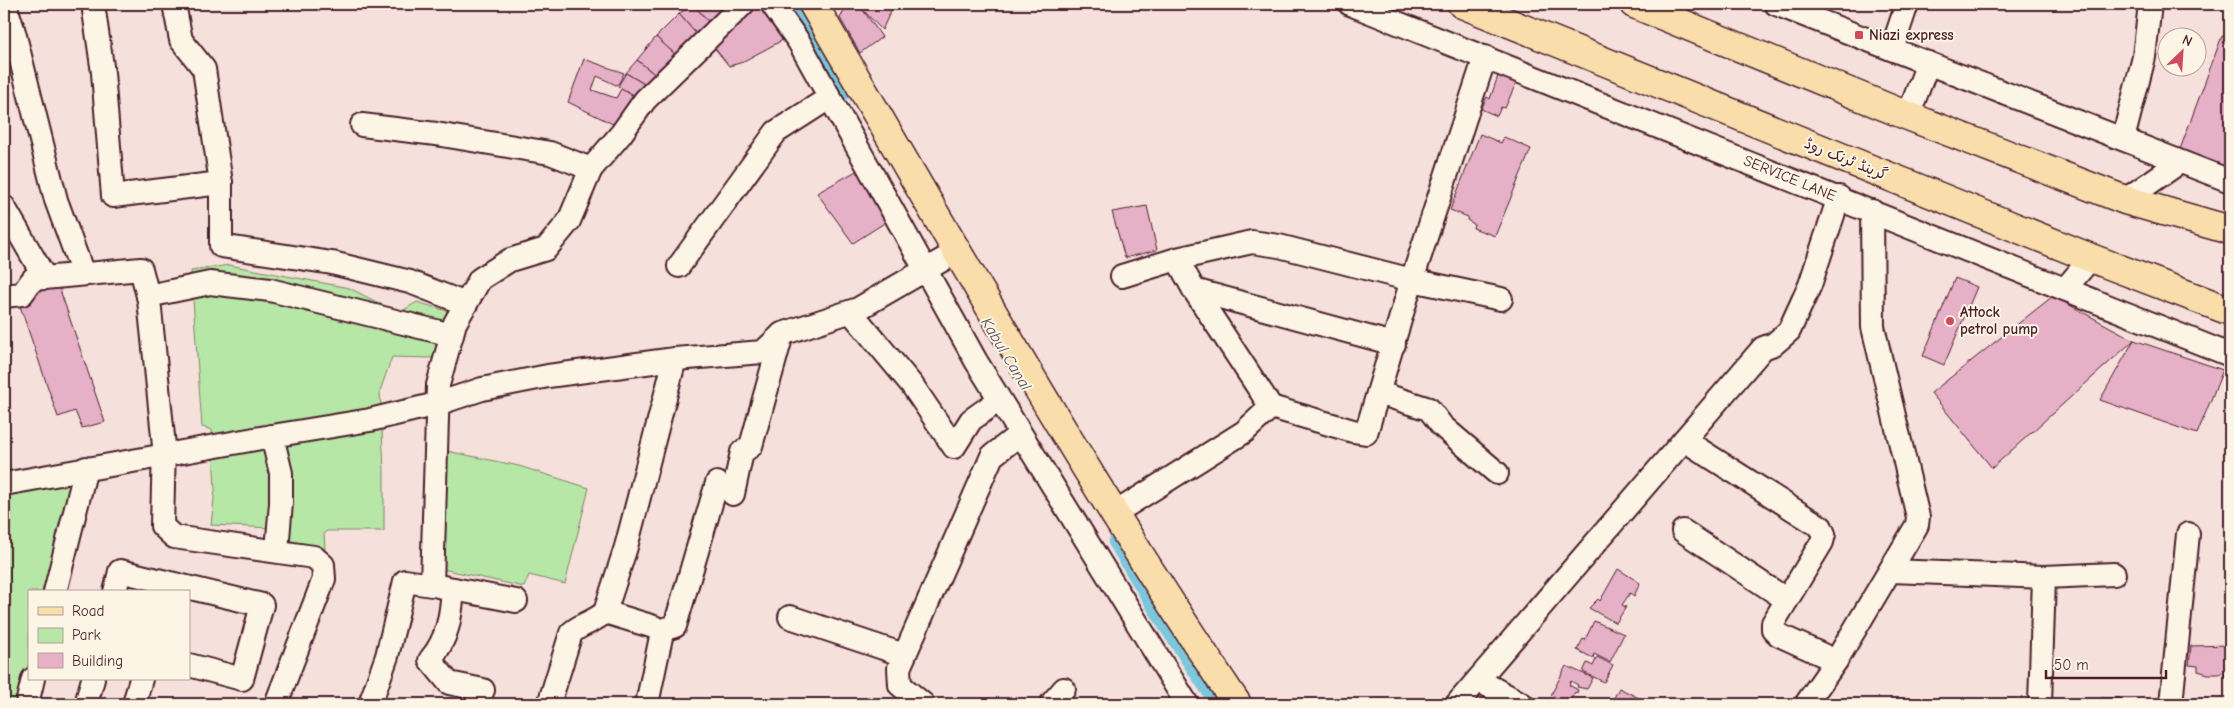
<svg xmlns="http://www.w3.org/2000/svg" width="2234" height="708" viewBox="0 0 2234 708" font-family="'Comic Neue','Playpen Sans Arabic',sans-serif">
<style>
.green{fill:#b6e7a6;stroke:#808368}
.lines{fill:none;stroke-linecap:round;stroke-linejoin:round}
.canal{stroke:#7cc7dc;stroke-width:16}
.building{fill:#e6b0c7;stroke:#4a1f2b}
.minor-casing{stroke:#4a1f2b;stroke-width:26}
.major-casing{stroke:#4a1f2b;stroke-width:31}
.highway-casing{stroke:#4a1f2b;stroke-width:31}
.minor{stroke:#fcf5e5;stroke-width:22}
.major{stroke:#f9deab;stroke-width:28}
.highway{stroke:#f9deab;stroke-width:28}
.poi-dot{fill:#d1495b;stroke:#fcf5e5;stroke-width:2}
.labels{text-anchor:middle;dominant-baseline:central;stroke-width:4;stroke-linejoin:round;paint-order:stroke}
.poi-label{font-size:15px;font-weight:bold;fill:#4a1f2b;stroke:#fcf5e5;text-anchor:start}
.street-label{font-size:15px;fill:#4a1f2b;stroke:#fcf5e5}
.water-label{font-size:16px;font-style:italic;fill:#595160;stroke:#fcf5e5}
</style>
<rect width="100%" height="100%" fill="#f5e0dc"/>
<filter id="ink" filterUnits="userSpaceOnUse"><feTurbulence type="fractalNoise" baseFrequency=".02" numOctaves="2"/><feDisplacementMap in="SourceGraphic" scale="10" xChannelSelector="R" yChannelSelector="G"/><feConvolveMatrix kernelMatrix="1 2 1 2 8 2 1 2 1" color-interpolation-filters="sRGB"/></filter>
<g filter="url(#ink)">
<!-- green -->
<g class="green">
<polygon points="229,265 349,288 399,313 417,302 447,311 433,358 392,357 380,391 384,470 384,531 327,531 324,533 325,549 283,539 271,528 211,525 215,490 212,430 202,427 191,271"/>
<polygon points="442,450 519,466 589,488 565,584 529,575 524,587 438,568"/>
<polygon points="77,476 47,592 29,592 29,661 17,704 4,704 4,490"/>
</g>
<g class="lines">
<!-- canal -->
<g class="canal">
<polyline points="794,4 848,91"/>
<polyline points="1116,542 1166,625 1218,704"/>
</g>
</g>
<!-- building -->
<g class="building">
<polygon points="693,4 711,25 699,37 679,14"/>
<polygon points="693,4 731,4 711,25"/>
<polygon points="750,4 769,4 792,35 740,63 729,66 709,41"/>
<polygon points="848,4 894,4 882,30 863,10 882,37 860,53 840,18"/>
<polygon points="679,14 699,37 678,57 656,37"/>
<polygon points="2222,36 2230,38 2230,171 2179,152"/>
<polygon points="656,37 678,57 658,77 637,60"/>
<polygon points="584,59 624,73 619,83 616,85 597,76 592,90 616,98 621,89 638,98 621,128 568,102"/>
<polygon points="637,60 658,77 649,87 626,73"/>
<polygon points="626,73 649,87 641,99 618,86"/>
<polygon points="1499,73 1517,81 1505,108 1501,107 1497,116 1481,109 1487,97 1490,99"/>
<polygon points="1480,134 1501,143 1504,137 1531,149 1495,236 1473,228 1474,224 1467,220 1468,217 1450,210"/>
<polygon points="867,165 897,215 853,243 817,193"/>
<polygon points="1147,206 1157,250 1125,258 1112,212"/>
<polygon points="1955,278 1977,287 1944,365 1923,356"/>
<polygon points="57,281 105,422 82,428 75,411 58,417 19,303 33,298 31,288"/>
<polygon points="2053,296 2134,340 1992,468 1931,393"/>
<polygon points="2134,340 2223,370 2197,434 2100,400"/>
<polygon points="1618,569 1640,583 1634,596 1630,593 1622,605 1626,607 1616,623 1589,608 1598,599 1600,601"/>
<polygon points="1594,621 1624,634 1610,662 1594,654 1593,658 1577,650 1583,639 1585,640"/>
<polygon points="2230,645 2230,679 2224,678 2225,671 2219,674 2208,674 2198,671 2198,666 2189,665 2191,646"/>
<polygon points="1597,657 1613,665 1604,682 1583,672 1587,663 1593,666"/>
<polygon points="1566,666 1593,678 1587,689 1577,687 1578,685 1571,681 1569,685 1578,690 1577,693 1575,692 1569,703 1551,695"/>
<polygon points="1619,688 1651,704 1611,704"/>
<polygon points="2101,698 2120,698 2119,701 2131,701 2131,704 2101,704"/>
</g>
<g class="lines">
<!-- minor casing -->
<g class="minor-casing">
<g id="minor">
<polyline points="5,4 14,32 56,200 83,274"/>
<polyline points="93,4 103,73 113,196 221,183"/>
<polyline points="174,4 181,40 204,69 221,183 221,246 332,263 410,282 466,304"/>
<polyline points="772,4 799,42 976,361 1187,704"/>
<polyline points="1350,4 2230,355"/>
<polyline points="1776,4 2230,181"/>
<polyline points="1892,49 1907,4"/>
<polyline points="1908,116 1928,63"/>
<polyline points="362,125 436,134 550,153 591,169"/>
<polyline points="2123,139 2144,57 2150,4"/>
<polyline points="2125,200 2180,162"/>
<polyline points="4,207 45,278"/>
<polyline points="679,266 776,132 829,98"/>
<polyline points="1122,276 1177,259"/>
<polyline points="2065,289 2091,258"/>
<polyline points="1194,290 1394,344"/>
<polyline points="4,296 22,294 33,279 141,269 149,300 164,446 162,526 174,537 314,557 323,565 324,579 276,704"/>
<polyline points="148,296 210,283 270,290 452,335"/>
<polyline points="851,312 912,385 954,447 971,420 999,400"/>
<polyline points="1379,393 1429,409 1442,426 1497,473"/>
<polyline points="1271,407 1194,290 1177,259 1252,242 1279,246 1412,280 1501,299"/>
<polyline points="1684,440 1821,527 1824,534 1822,542 1773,623 1773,629 1779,635 1836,661"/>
<polyline points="4,484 272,436"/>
<polyline points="733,494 742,452 751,446 782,334 858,309 958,251"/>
<polyline points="1115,513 1244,432 1271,407 1353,431 1366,433 1412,280 1485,57"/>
<polyline points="1683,531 1787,600"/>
<polyline points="277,550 281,503 281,473 272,436 370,420 437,404 482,389 548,376 675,359 763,352 782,334"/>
<polyline points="1891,571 2044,577 2114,574"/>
<polyline points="438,586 516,601"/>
<path d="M453 589C451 616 448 639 430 660L449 683 483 690 477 704"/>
<polyline points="55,592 86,468"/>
<polyline points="115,592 120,571 262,605 242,679 189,665"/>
<polyline points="605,612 654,627 659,631 661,637 647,704"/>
<polyline points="790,617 904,655"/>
<polyline points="659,631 675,626 717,483"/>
<polyline points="1478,680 1522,704"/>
<polyline points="27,704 33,679"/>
<polyline points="86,704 93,679"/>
<polyline points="134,704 141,679"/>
<polyline points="370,704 387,656 405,581 432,585 438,385 455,323 480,279 510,260 546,249 569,221 591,169 621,134 645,100 743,4"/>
<path d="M549 704 571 633C582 623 595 622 605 612L626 547 675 359"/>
<polyline points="923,704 900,685 899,668 992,456 1020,434"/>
<polyline points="1051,704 1064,689"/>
<polyline points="1457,704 1763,348 1774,344 1789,331 1810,285 1839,197"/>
<polyline points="1806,704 1836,661 1917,525 1918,517 1873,327 1872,211"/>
<polyline points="2040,704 2044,577"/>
<polyline points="2171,704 2188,534"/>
</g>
</g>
<!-- major casing -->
<g class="major-casing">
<path id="major" d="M813 4C950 239 1085 478 1237 704"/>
</g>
<!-- highway casing -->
<g class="highway-casing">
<g id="highway">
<polyline points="1462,4 2091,258 2230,311"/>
<polyline points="1634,4 1908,116 2125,200 2230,230"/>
</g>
</g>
<!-- minor -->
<use href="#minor" class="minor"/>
<!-- major -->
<use href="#major" class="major"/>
<!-- highway -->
<use href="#highway" class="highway"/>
</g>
</g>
<!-- markers -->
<g class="poi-dot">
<rect x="1854" y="30" width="10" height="10" rx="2.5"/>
<circle cx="1950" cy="321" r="5"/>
</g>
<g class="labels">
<!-- poi labels -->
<g class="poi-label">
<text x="1869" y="35">Niazi express</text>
<text x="1960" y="312">Attock<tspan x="1960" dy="17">petrol pump</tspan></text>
</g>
<!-- street labels -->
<g class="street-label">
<text transform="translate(1846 159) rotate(22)">گرینڈ ٹرنک روڈ</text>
<text transform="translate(1790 178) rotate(22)">SERVICE LANE</text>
</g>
<!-- water labels -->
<g class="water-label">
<text transform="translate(1006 354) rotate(59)">Kabul Canal</text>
</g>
</g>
<!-- margin -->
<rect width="2234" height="708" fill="none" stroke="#fcf5e5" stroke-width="20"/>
<rect x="10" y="10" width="2214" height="688" fill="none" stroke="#4a1f2b" stroke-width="2" filter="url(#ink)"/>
<!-- legend -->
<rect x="28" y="590" width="162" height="90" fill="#fcf5e5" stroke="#b59f9b"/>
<rect x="38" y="607" width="25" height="8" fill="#f9deab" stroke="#b59f9b"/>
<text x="72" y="616" font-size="15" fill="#4a1f2b">Road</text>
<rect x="38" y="628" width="25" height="15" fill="#b6e7a6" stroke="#b59f9b"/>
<text x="72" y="640" font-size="15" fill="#4a1f2b">Park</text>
<rect x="38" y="653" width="25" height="15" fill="#e6b0c7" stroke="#b59f9b"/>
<text x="72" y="666" font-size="15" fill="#4a1f2b">Building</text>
<!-- north arrow -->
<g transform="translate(2182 52) rotate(25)"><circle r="24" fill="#fcf5e5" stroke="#b59f9b"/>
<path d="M0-4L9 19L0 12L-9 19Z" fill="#d1495b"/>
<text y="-8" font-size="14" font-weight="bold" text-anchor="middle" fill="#4a1f2b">N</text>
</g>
<!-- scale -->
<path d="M2046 670v8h120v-8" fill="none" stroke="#4a1f2b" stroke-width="2.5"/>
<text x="2054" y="670" font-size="15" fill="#4a1f2b" stroke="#fcf5e5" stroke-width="4" paint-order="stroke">50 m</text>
</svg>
